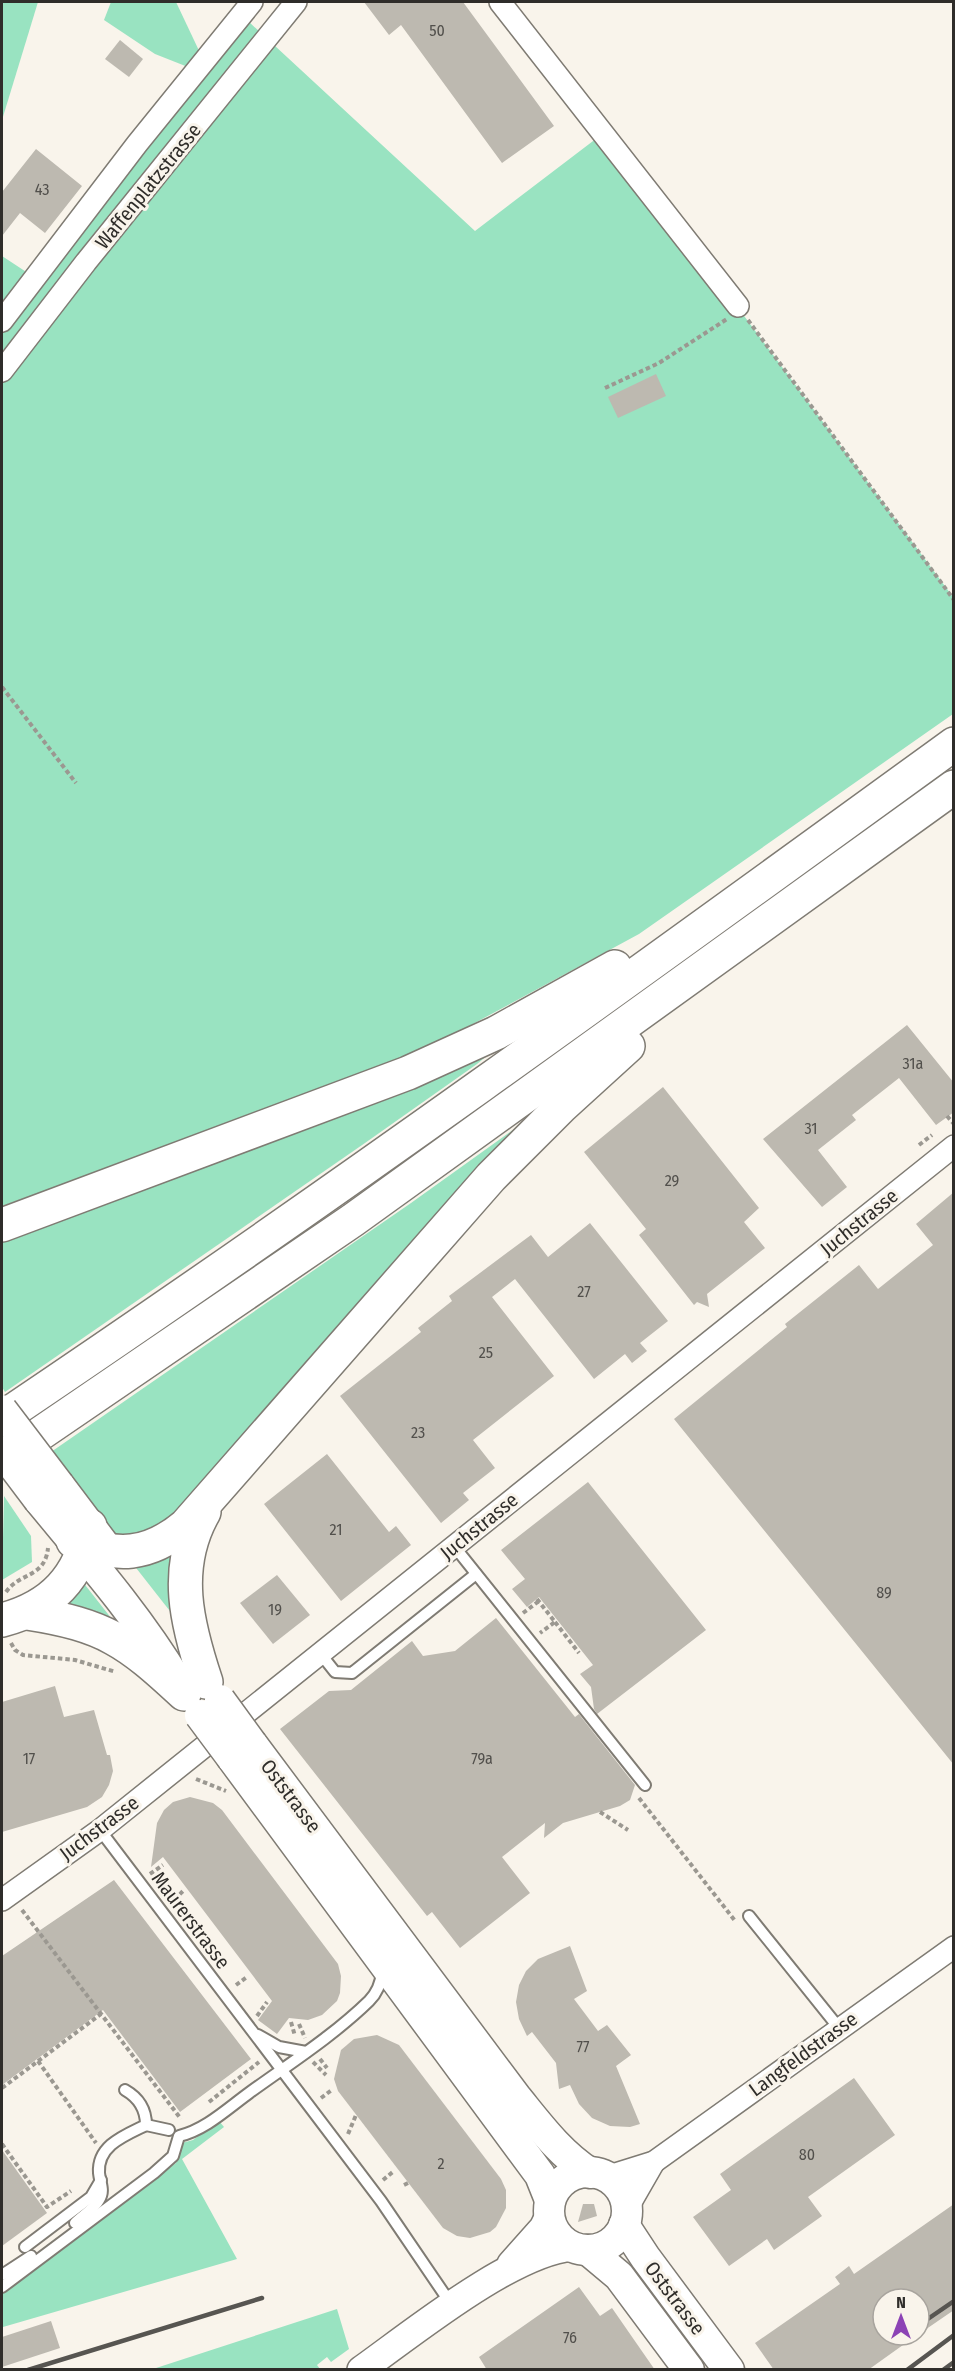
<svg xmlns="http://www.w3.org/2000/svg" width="955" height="2371" viewBox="0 0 955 2371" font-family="'Fira Sans Condensed',sans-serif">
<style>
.green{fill:#99e3c1}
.building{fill:#bdb9b0}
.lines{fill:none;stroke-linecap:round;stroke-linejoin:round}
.service-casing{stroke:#7f7b73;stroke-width:14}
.minor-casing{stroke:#7f7b73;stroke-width:24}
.tertiary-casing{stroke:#7f7b73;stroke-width:30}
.secondary-casing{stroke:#7f7b73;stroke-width:33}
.motorway-casing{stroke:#7f7b73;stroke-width:36}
.path{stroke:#9b9891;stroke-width:4;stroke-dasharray:4.5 3;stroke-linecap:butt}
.service{stroke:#fff;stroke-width:10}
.minor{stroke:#fff;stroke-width:21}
.tertiary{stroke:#fff;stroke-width:27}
.secondary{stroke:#fff;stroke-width:30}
.motorway{stroke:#fff;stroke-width:33}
.rail{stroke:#575551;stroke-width:4.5}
.secondary-bridge-casing{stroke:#7f7b73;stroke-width:33;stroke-linecap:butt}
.secondary-bridge{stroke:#fff;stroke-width:30}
.labels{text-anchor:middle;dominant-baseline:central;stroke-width:6;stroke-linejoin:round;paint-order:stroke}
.number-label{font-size:16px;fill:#52504c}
.street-label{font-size:20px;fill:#2f2d2a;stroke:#f9f4eb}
</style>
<rect width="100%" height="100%" fill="#f9f4eb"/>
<!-- green -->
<g class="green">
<polygon points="2,2 38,2 2,120"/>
<polygon points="111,2 176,2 202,57 193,69 155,54 104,20"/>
<polygon points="248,21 475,231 597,138 713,274 953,597 953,714 639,934 399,1064 2,1206 2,256 40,281"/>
<polygon points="500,1045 477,1064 365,1143 5,1392 2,1387 2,1236"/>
<polygon points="542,1109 175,1520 118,1542 51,1452 411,1203"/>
<polygon points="4,1496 31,1536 32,1562 2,1580"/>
<polygon points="175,1544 173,1615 133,1564"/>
<polygon points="82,1581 115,1623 60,1609"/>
<polygon points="219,2121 224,2127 182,2159 237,2259 3,2327 2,2293 176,2163 182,2143 193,2140"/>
<polygon points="337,2309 349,2349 331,2362 327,2357 317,2365 320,2369 153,2369"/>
</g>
<!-- building -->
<g class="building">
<polygon points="364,2 463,2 554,126 502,163 401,25 389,35"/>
<polygon points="120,40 143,59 129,77 105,59"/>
<polygon points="36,149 82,186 45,233 20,213 2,236 2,192"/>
<polygon points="656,374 666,396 618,418 608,397"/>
<polygon points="907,1025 954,1083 954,1112 936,1125 899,1078 852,1115 856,1120 818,1150 847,1187 822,1207 763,1139"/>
<polygon points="663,1087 759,1208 744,1222 765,1248 707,1294 709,1307 697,1302 694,1305 639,1235 646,1229 584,1152"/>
<polygon points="954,1192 954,1765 674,1419 787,1327 785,1324 859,1265 878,1289 933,1245 916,1224"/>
<polygon points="590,1223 668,1321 640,1343 647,1351 632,1363 625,1354 594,1379 515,1279 492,1297 554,1376 473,1440 495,1468 463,1493 469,1500 441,1523 340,1396 421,1332 418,1328 452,1301 449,1296 531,1235 548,1257"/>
<polygon points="327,1454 389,1532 396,1526 411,1545 341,1601 264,1504"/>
<polygon points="588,1482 706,1630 597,1714 594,1709 591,1687 580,1674 593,1665 539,1597 527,1607 512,1589 525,1579 501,1550"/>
<polygon points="277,1575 310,1615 273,1644 240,1603"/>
<polygon points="496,1618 575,1717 579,1714 582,1718 635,1785 630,1800 620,1806 563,1823 544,1838 545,1823 502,1857 530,1893 460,1948 432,1912 427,1916 280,1729 329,1691 351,1690 412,1641 423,1656 455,1651"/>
<polygon points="55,1686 64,1717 94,1710 107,1755 110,1755 113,1771 109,1785 102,1797 87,1807 2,1832 2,1702"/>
<polygon points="190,1797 213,1803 222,1810 338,1964 341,1976 340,1993 337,2001 322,2015 308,2020 289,2018 277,2034 258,2020 272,2001 163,1857 151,1867 157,1823 164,1810 173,1802"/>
<polygon points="114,1880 251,2059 180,2112 103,2010 2,2085 2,1956"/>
<polygon points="570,1946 587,1991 574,1999 598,2031 607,2025 631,2055 616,2066 640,2124 630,2127 610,2126 592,2118 579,2104 570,2085 559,2089 556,2063 532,2032 527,2036 519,2019 516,2002 519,1985 526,1971 538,1959"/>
<polygon points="377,2035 399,2045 501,2179 506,2190 506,2208 496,2227 490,2232 470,2238 457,2236 443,2228 338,2091 334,2079 341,2050 354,2039"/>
<polygon points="854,2078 895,2135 808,2197 822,2216 774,2250 767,2239 729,2266 693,2217 731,2190 720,2174"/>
<polygon points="2,2150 47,2213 2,2246"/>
<polygon points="583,2204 594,2204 597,2216 578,2222"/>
<polygon points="954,2204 954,2310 919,2334 919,2299 883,2299 883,2335 917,2335 868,2370 774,2370 755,2343 840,2284 835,2277 849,2266 854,2274"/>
<polygon points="579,2287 600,2316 612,2308 655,2370 487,2370 479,2357"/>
<polygon points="51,2321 60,2348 2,2367 2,2337"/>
</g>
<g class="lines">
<!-- service casing -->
<g class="service-casing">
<g id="service">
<polyline points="454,1546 645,1785"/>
<polyline points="320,1653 335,1672 352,1673 476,1574"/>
<polyline points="100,1830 381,2201 451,2304"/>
<polyline points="749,1916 839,2028"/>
<polyline points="258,2035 279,2047 306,2052"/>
<polyline points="146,2125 169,2130"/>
<path d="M75 2223C82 2216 94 2209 99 2200 105 2191 100 2183 99 2173 97 2145 126 2135 146 2125 146 2110 139 2098 125 2090"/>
<polyline points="25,2247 91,2197 101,2180"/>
<polyline points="2,2275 31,2256"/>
<path d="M2 2287 154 2173 173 2156 179 2136C205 2130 227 2109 249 2093 289 2064 333 2036 369 2001 377 1993 381 1983 382 1972"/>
</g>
</g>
<!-- minor casing -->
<g class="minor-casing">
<g id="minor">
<polyline points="500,2 738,306"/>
<polyline points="2,321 137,144 252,2"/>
<polyline points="2,371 86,262 296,2"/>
<polyline points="2,1900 100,1830 954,1146"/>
<polyline points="606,2177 654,2162 954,1947"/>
<polyline points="627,2209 654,2162"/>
</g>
</g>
<!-- tertiary casing -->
<g class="tertiary-casing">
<g id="tertiary">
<polyline points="511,2264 543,2228 549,2216"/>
<path d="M361 2370C413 2333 511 2253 572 2247"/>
</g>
</g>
<!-- secondary casing -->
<g class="secondary-casing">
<g id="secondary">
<polyline points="59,1485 105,1546"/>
<path d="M39 1500C87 1558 138 1616 177 1681"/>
<path d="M252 1744 516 2097C538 2124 559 2153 590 2173"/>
<polyline points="232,1758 540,2175 550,2200"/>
<circle cx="588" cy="2211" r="39"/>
<polyline points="624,2225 645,2257 729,2370"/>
<polyline points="588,2250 619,2276 689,2370"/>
</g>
</g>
<!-- motorway casing -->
<g class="motorway-casing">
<g id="motorway">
<polyline points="2,1225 408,1073 496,1033 615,967"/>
<path d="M2 1418C325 1201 639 973 954 744"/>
<polyline points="3,1459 353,1220 954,787"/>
<path d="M204 1512C172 1568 187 1625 206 1682"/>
<path d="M73 1541C117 1557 148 1557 186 1525L491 1177 561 1107 628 1046"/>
<path d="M27 1613C105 1625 127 1641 184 1694"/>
<path d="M2 1620C52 1607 80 1577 90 1526"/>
</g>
</g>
<!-- path -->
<g class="path">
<polyline points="748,320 954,600"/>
<polyline points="605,388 659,363 727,319"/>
<polyline points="2,687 76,783"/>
<polyline points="947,1116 954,1124"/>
<polyline points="919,1145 932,1135"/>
<path d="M6 1592C20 1572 45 1578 48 1548"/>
<polyline points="537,1599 555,1622 540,1633"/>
<polyline points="523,1613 539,1601"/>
<polyline points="555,1622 579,1653"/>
<polyline points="11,1643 15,1650 23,1655 75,1660 116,1672"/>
<polyline points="196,1779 226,1791"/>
<polyline points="639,1798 736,1922"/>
<polyline points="600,1812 628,1830"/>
<polyline points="150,1874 163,1865"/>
<polyline points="177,1909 179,1895 183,1891"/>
<polyline points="22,1910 181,2119"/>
<polyline points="236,1985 247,1977"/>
<polyline points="257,2016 267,2002"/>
<polyline points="291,2022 295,2036"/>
<polyline points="299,2024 305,2038"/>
<polyline points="320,2059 327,2068"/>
<polyline points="38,2061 96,2143"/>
<polyline points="313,2062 326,2075"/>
<polyline points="2,2088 101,2014"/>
<polyline points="321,2098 333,2089"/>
<polyline points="209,2102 259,2062"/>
<polyline points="348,2134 356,2115"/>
<polyline points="2,2144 47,2207 71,2191"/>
<polyline points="383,2180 394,2171"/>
<polyline points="404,2185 408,2183"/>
</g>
<!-- service -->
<use href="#service" class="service"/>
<!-- minor -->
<use href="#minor" class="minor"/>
<!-- tertiary -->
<use href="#tertiary" class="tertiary"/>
<!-- secondary -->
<use href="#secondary" class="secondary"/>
<!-- motorway -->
<use href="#motorway" class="motorway"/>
<!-- rail -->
<g class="rail">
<polyline points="919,2325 954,2301"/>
<polyline points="901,2338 905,2335"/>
<polyline points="28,2370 262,2298"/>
<polyline points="907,2370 954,2335"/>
<polyline points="943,2370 954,2362"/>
</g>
<!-- secondary-bridge casing -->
<g class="secondary-bridge-casing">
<g id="secondary-bridge">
<polyline points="2,1410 59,1485"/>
<polyline points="2,1451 39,1500"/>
<polyline points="220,1700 252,1744"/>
<polyline points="200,1715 232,1758"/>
</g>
</g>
<!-- secondary-bridge -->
<use href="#secondary-bridge" class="secondary-bridge"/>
</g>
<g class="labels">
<!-- number labels -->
<g class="number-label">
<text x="437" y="30">50</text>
<text x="42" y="189">43</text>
<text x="913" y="1063">31a</text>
<text x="811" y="1128">31</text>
<text x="672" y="1180">29</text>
<text x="584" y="1291">27</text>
<text x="486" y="1352">25</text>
<text x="418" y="1432">23</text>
<text x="336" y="1529">21</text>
<text x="884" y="1592">89</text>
<text x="275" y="1609">19</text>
<text x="29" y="1758">17</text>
<text x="482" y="1758">79a</text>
<text x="583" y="2046">77</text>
<text x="807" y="2154">80</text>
<text x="441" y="2163">2</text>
<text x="570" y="2337">76</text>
</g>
<!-- street labels -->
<g class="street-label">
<text transform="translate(148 186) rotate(-51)">Waffenplatzstrasse</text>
<text transform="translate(859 1222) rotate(-39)">Juchstrasse</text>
<text transform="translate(479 1526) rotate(-39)">Juchstrasse</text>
<text transform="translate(291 1796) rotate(53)">Oststrasse</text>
<text transform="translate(99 1828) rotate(-37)">Juchstrasse</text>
<text transform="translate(191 1920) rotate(53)">Maurerstrasse</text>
<text transform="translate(803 2054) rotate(-36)">Langfeldstrasse</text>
<text transform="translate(675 2298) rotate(53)">Oststrasse</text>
</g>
</g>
<!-- border -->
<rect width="955" height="2371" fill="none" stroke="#2f2d2a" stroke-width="6"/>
<!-- north arrow -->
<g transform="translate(901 2317)"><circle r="28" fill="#f9f4eb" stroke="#a8a49e" stroke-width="1.5"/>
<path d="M0-4.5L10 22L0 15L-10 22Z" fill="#8c43b5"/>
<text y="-9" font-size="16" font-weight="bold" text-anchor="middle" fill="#2f2d2a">N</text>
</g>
</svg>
